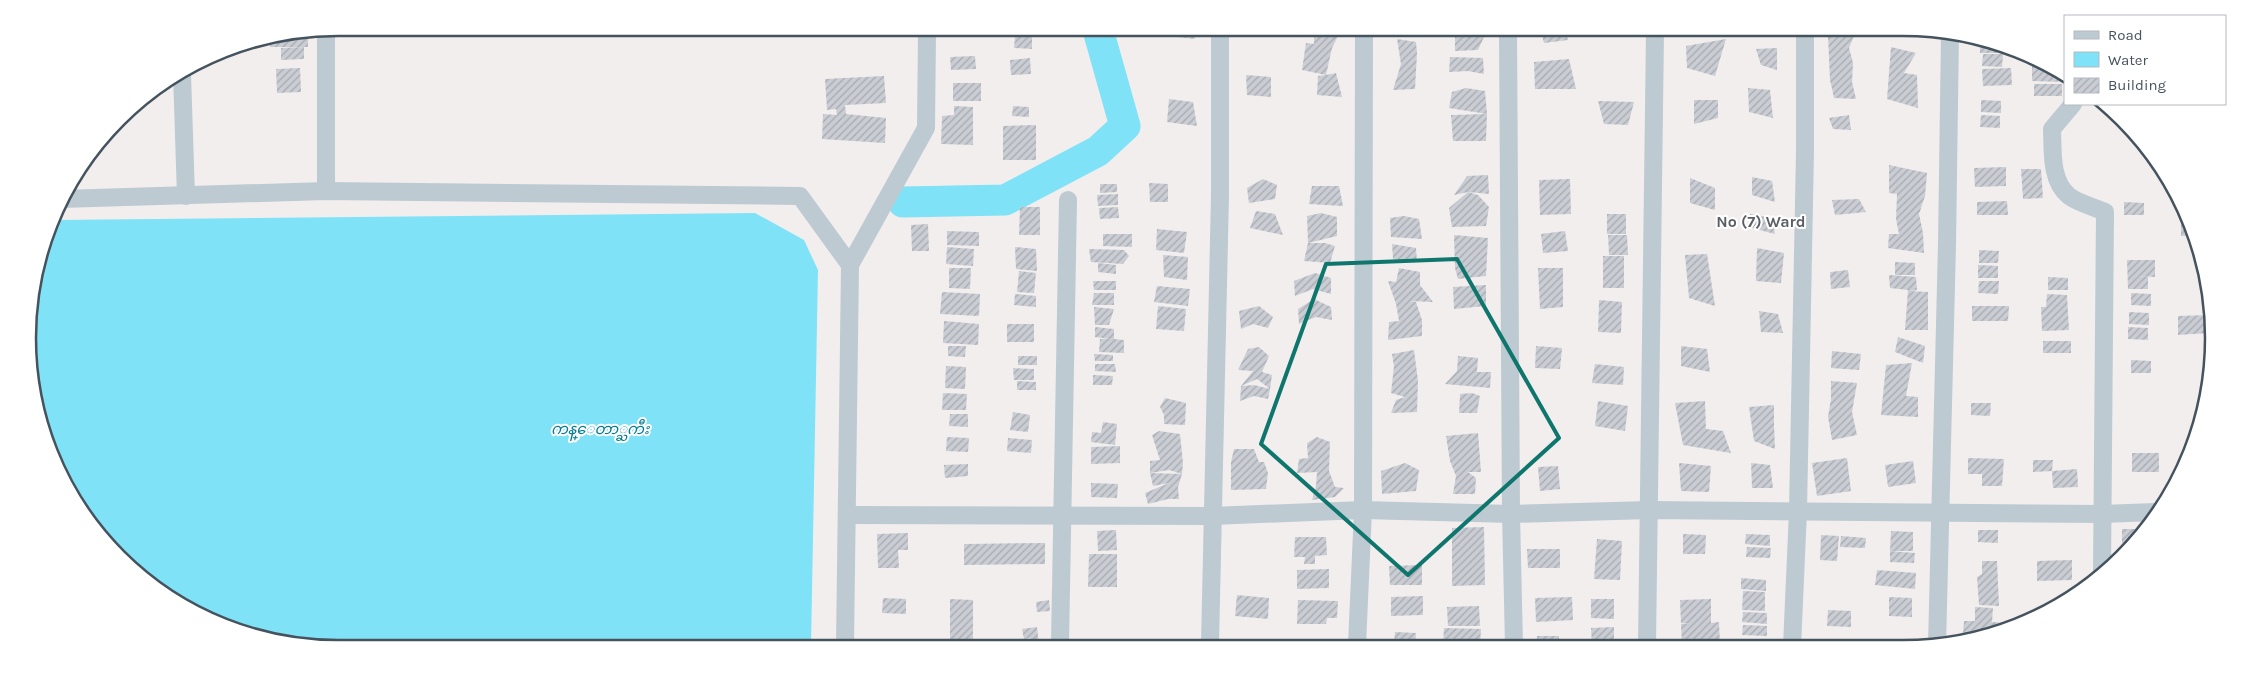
<svg xmlns="http://www.w3.org/2000/svg" width="2241" height="676" viewBox="0 0 2241 676" font-family="Karla,'Noto Sans Myanmar',sans-serif">
<style>
.water{fill:#80e2f6}
.lines{fill:none;stroke-linecap:round;stroke-linejoin:round}
.river{stroke:#80e2f6;stroke-width:31}
.building{fill:url(#building-hatch)}
.street{stroke:#bdcad2;stroke-width:18}
.marked{fill:none;stroke:#0f766e;stroke-width:4;stroke-linejoin:round}
.labels{text-anchor:middle;dominant-baseline:central;stroke-width:4;stroke-linejoin:round;paint-order:stroke}
.water-label{font-size:15px;font-style:italic;fill:#037c95;stroke:#fff}
.quarter-label{font-size:16px;font-weight:bold;fill:#5a5f65;stroke:#fff}
.rim{fill:none;stroke:#45535e;stroke-width:2.5}
</style>
<defs>
<pattern id="building-hatch" width="6" height="6" patternUnits="userSpaceOnUse" patternTransform="scale(1.25)"><rect width="6" height="6" fill="#caced4"/><path d="M-1 1l2-2M0 6l6-6M5 7l2-2" fill="none" stroke="#a6aaaf"/></pattern>
</defs>
<rect width="100%" height="100%" fill="#f2eeee"/>
<!-- water -->
<polygon class="water" points="755,213 804,240 818,270 811,644 278,643 183,607 91,527 38,419 28,317 54,220"/>
<g class="lines">
<!-- river -->
<polyline class="river" points="903,202 1005,200 1098,151 1125,126 1098,30"/>
</g>
<!-- building -->
<g class="building">
<polygon points="1166,31 1194,31 1195,39 1168,36"/>
<polygon points="1314,31 1327,31 1339,34 1332,48 1326,75 1336,73 1342,97 1317,95 1318,76 1326,75 1302,70 1306,43 1314,44"/>
<polygon points="1455,32 1484,37 1478,50 1455,51"/>
<polygon points="1541,32 1566,32 1568,40 1544,43"/>
<polygon points="308,33 308,47 270,47 270,41"/>
<polygon points="1015,36 1032,36 1032,49 1014,48"/>
<polygon points="1828,36 1854,36 1849,48 1853,63 1852,82 1856,99 1834,98 1830,80"/>
<polygon points="1397,39 1416,42 1417,53 1415,89 1393,90 1401,64"/>
<polygon points="1726,39 1715,76 1687,68 1686,46"/>
<polygon points="1980,40 2000,49 2000,53 1980,53"/>
<polygon points="304,47 304,59 281,60 281,48"/>
<polygon points="1891,47 1916,53 1904,73 1917,75 1918,108 1887,99"/>
<polygon points="1777,48 1777,70 1761,65 1756,49"/>
<polygon points="1983,54 2003,54 2002,67 1982,66"/>
<polygon points="975,56 976,69 951,70 950,57"/>
<polygon points="1450,57 1483,58 1484,74 1468,71 1449,72"/>
<polygon points="1030,58 1031,74 1011,75 1010,60"/>
<polygon points="1569,59 1576,89 1535,89 1534,62"/>
<polygon points="2032,62 2065,75 2065,82 2032,81"/>
<polygon points="300,68 301,92 277,93 276,69"/>
<polygon points="2011,68 2012,85 1983,86 1982,69"/>
<polygon points="1246,75 1271,77 1271,97 1247,95"/>
<polygon points="884,76 886,103 845,105 846,114 886,118 885,143 822,139 823,114 837,115 836,109 827,110 825,79"/>
<rect x="953" y="83" width="28" height="18"/>
<rect x="2034" y="84" width="28" height="12"/>
<polygon points="1466,88 1485,91 1487,114 1449,108 1452,92"/>
<polygon points="1748,88 1770,90 1773,118 1749,112"/>
<polygon points="1169,99 1193,102 1197,126 1167,122"/>
<polygon points="1694,100 1718,100 1718,118 1694,124"/>
<polygon points="1981,100 2001,101 2001,113 1981,112"/>
<polygon points="1598,101 1634,102 1628,125 1604,124"/>
<polygon points="954,106 973,107 973,145 941,144 942,116 954,115"/>
<polygon points="1013,106 1029,107 1029,117 1012,116"/>
<polygon points="1487,114 1486,141 1453,141 1451,115"/>
<polygon points="1849,115 1851,130 1833,129 1829,118"/>
<polygon points="1981,115 2000,116 2000,128 1980,127"/>
<polygon points="1036,125 1036,160 1003,160 1003,126"/>
<polygon points="1889,165 1927,173 1925,196 1919,214 1923,233 1924,253 1888,248 1889,234 1899,234 1896,219 1897,194 1889,193"/>
<polygon points="2006,167 2006,186 1975,187 1974,168"/>
<polygon points="2021,169 2041,169 2043,198 2023,199"/>
<polygon points="1488,175 1489,194 1468,192 1478,195 1489,207 1486,226 1452,227 1449,208 1468,192 1454,195 1467,176"/>
<polygon points="1752,177 1772,181 1775,202 1752,195"/>
<polygon points="1690,178 1715,188 1715,210 1690,203"/>
<polygon points="1263,179 1277,185 1275,199 1249,203 1247,188"/>
<polygon points="1570,179 1571,214 1540,215 1539,180"/>
<polygon points="1149,183 1168,184 1168,202 1150,202"/>
<polygon points="1100,184 1117,184 1117,192 1100,193"/>
<polygon points="1312,186 1339,186 1343,206 1309,204"/>
<polygon points="1118,194 1118,205 1098,206 1097,195"/>
<polygon points="1859,199 1866,212 1835,215 1832,200"/>
<polygon points="2007,201 2008,215 1977,215 1977,202"/>
<polygon points="2124,202 2144,203 2144,215 2124,215"/>
<polygon points="1020,207 1040,207 1040,235 1019,235"/>
<polygon points="1118,207 1119,218 1100,219 1099,208"/>
<polygon points="1256,211 1275,214 1283,235 1250,228"/>
<polygon points="1321,213 1337,217 1337,236 1308,243 1325,243 1335,246 1330,263 1304,261 1308,243 1307,216"/>
<rect x="1607" y="214" width="19" height="20"/>
<polygon points="1750,214 1772,218 1775,234 1752,228"/>
<polygon points="1404,216 1419,219 1422,239 1391,237 1390,218"/>
<polygon points="2181,217 2183,217 2190,236 2181,236"/>
<polygon points="928,224 929,251 912,251 911,225"/>
<polygon points="1157,229 1187,232 1184,253 1156,250"/>
<polygon points="947,231 979,232 979,246 947,245"/>
<polygon points="1565,231 1568,251 1543,253 1541,234"/>
<polygon points="1103,234 1132,234 1132,247 1103,246"/>
<polygon points="1454,235 1488,238 1486,276 1458,279 1455,268"/>
<polygon points="1608,235 1627,235 1628,255 1609,255"/>
<polygon points="1392,244 1416,248 1417,262 1393,259"/>
<polygon points="947,247 974,249 973,266 946,264"/>
<polygon points="1015,247 1036,249 1037,271 1016,269"/>
<polygon points="1757,248 1784,253 1781,283 1756,281"/>
<polygon points="1089,249 1124,250 1129,256 1123,264 1091,262"/>
<polygon points="1979,250 1999,251 1998,263 1979,263"/>
<polygon points="1707,254 1715,306 1689,298 1685,255"/>
<polygon points="1163,255 1188,257 1187,280 1164,277"/>
<rect x="1603" y="256" width="21" height="32"/>
<polygon points="2127,260 2155,260 2155,277 2135,276 2148,277 2148,289 2128,289"/>
<polygon points="1895,262 1915,263 1915,275 1895,275"/>
<polygon points="1098,263 1116,265 1116,274 1098,272"/>
<polygon points="1978,265 1998,266 1998,278 1978,278"/>
<polygon points="949,268 971,268 970,289 949,288"/>
<polygon points="1399,268 1420,272 1420,285 1433,302 1409,301 1416,302 1422,320 1422,336 1388,340 1389,322 1399,321 1396,304 1388,281 1396,282"/>
<polygon points="1538,268 1563,268 1563,307 1540,309"/>
<polygon points="1848,270 1850,287 1831,289 1830,272"/>
<polygon points="1019,271 1036,273 1034,293 1017,292"/>
<polygon points="1315,273 1331,278 1331,294 1313,289 1295,296 1294,281"/>
<polygon points="1889,275 1916,277 1917,290 1910,291 1928,292 1928,330 1905,330 1908,290 1890,288"/>
<polygon points="2048,277 2068,278 2068,290 2048,290"/>
<polygon points="1093,281 1116,281 1116,290 1094,290"/>
<polygon points="1979,281 1999,281 1998,294 1978,293"/>
<polygon points="1486,285 1486,306 1454,309 1453,287"/>
<polygon points="1157,286 1190,289 1188,306 1154,302"/>
<polygon points="942,292 980,294 979,316 940,314"/>
<polygon points="1094,293 1114,293 1114,305 1092,305"/>
<polygon points="2131,293 2151,294 2151,306 2131,305"/>
<polygon points="1015,294 1036,296 1036,307 1014,305"/>
<polygon points="2047,294 2067,295 2069,330 2042,331 2041,307 2046,307"/>
<polygon points="1314,299 1331,307 1332,320 1316,317 1299,324 1298,309"/>
<polygon points="1599,300 1622,302 1621,333 1598,332"/>
<polygon points="1158,306 1186,309 1184,331 1156,329"/>
<polygon points="1259,306 1273,317 1268,328 1253,324 1241,329 1239,311"/>
<polygon points="1972,306 2009,306 2008,321 1972,321"/>
<polygon points="1094,307 1114,309 1109,325 1095,325"/>
<polygon points="1759,311 1778,314 1783,333 1761,332"/>
<polygon points="2129,312 2149,313 2149,325 2129,324"/>
<polygon points="2208,315 2208,333 2178,335 2178,316"/>
<polygon points="944,321 979,324 978,345 943,343"/>
<rect x="1007" y="324" width="27" height="18"/>
<polygon points="1095,327 1114,329 1114,339 1124,340 1124,353 1099,352 1100,339 1110,339 1095,337"/>
<polygon points="2128,327 2148,328 2148,340 2128,339"/>
<polygon points="1898,337 1925,346 1923,363 1895,352"/>
<rect x="2043" y="341" width="28" height="12"/>
<polygon points="948,346 966,346 965,357 948,356"/>
<polygon points="1536,346 1562,348 1560,369 1535,368"/>
<polygon points="1681,346 1707,349 1710,372 1681,366"/>
<polygon points="1259,347 1269,356 1262,372 1272,375 1270,389 1257,379 1241,386 1254,385 1270,389 1268,399 1254,396 1240,401 1241,386 1253,371 1238,370 1248,349"/>
<polygon points="1414,350 1418,381 1417,412 1391,413 1396,400 1405,397 1391,393 1394,366 1392,354"/>
<polygon points="1832,351 1861,354 1859,370 1831,368"/>
<polygon points="1094,354 1113,355 1113,361 1095,361"/>
<rect x="1018" y="356" width="19" height="9"/>
<polygon points="1458,356 1478,358 1477,372 1491,372 1490,388 1445,384 1457,371"/>
<polygon points="2131,360 2151,361 2151,373 2131,373"/>
<polygon points="1912,363 1906,396 1918,397 1918,417 1881,415 1886,365"/>
<polygon points="1095,364 1115,364 1116,372 1095,371"/>
<polygon points="1595,364 1624,367 1623,385 1592,383"/>
<polygon points="946,366 966,367 965,389 945,388"/>
<polygon points="1013,368 1034,369 1034,380 1014,380"/>
<polygon points="1093,375 1113,376 1112,385 1093,385"/>
<polygon points="1017,381 1036,382 1036,390 1017,390"/>
<polygon points="1831,381 1857,383 1852,412 1857,435 1832,440 1828,417 1831,399"/>
<polygon points="943,393 967,394 966,410 942,410"/>
<polygon points="1472,393 1480,396 1477,413 1459,413 1460,394"/>
<polygon points="1165,398 1186,403 1185,425 1164,424 1164,415 1160,407"/>
<polygon points="1598,401 1628,406 1625,431 1595,426"/>
<polygon points="1705,401 1706,429 1723,431 1731,453 1683,445 1675,403"/>
<polygon points="1971,403 1991,403 1990,416 1971,415"/>
<polygon points="1774,405 1774,425 1775,449 1754,441 1749,407"/>
<polygon points="1013,412 1030,415 1028,432 1010,430"/>
<polygon points="950,414 968,414 968,427 949,426"/>
<polygon points="2194,417 2201,417 2197,429 2194,429"/>
<polygon points="1103,422 1117,424 1115,445 1091,442 1092,432 1101,433"/>
<polygon points="1159,431 1180,434 1183,463 1182,474 1169,470 1150,473 1182,474 1178,487 1179,499 1168,499 1148,504 1145,493 1169,483 1153,486 1150,473 1150,461 1160,460 1152,435"/>
<polygon points="2189,431 2196,431 2189,453"/>
<polygon points="1478,433 1481,472 1468,472 1476,478 1475,494 1453,494 1456,476 1450,461 1446,436"/>
<polygon points="947,437 969,438 968,452 946,451"/>
<polygon points="1317,437 1330,442 1329,471 1335,487 1344,488 1335,497 1312,500 1316,486 1317,472 1297,473 1299,459 1308,458 1307,443"/>
<polygon points="1008,438 1032,440 1031,453 1007,451"/>
<polygon points="1120,446 1120,463 1091,464 1091,447"/>
<polygon points="1234,449 1254,449 1259,462 1264,462 1268,473 1266,489 1231,490 1231,462"/>
<rect x="2132" y="453" width="27" height="19"/>
<polygon points="1847,458 1851,491 1817,496 1812,463"/>
<polygon points="1968,458 2004,459 2002,486 1982,486 1982,474 1968,474"/>
<polygon points="2033,460 2053,460 2052,471 2033,472"/>
<polygon points="1913,461 1916,483 1888,487 1885,465"/>
<polygon points="1405,463 1419,470 1416,491 1382,494 1381,471"/>
<polygon points="1679,463 1711,466 1709,492 1681,491"/>
<polygon points="1751,463 1770,465 1773,488 1752,488"/>
<polygon points="968,464 968,476 945,478 944,465"/>
<polygon points="1558,466 1560,489 1540,491 1538,467"/>
<polygon points="2077,469 2078,487 2053,488 2052,471"/>
<polygon points="1091,483 1118,484 1117,498 1091,497"/>
<polygon points="1484,527 1485,585 1452,586 1452,528"/>
<polygon points="2122,529 2143,529 2133,543 2122,543"/>
<polygon points="1116,530 1117,550 1098,551 1097,531"/>
<polygon points="1978,530 1998,530 1998,543 1978,542"/>
<polygon points="1891,531 1913,532 1913,551 1890,551"/>
<polygon points="908,533 908,550 898,550 899,568 878,568 877,534"/>
<polygon points="1683,534 1706,535 1705,554 1683,554"/>
<polygon points="1746,534 1770,535 1770,546 1745,544"/>
<polygon points="1821,535 1839,536 1837,561 1820,560"/>
<polygon points="1841,536 1866,538 1865,548 1840,547"/>
<polygon points="1295,537 1326,537 1327,555 1315,556 1315,564 1304,564 1305,557 1294,557"/>
<polygon points="1597,539 1622,541 1620,580 1594,579"/>
<polygon points="1045,543 1045,564 964,565 964,544"/>
<polygon points="1747,547 1771,548 1770,558 1746,557"/>
<polygon points="1527,549 1560,549 1560,568 1528,568"/>
<polygon points="1890,551 1915,553 1914,563 1890,562"/>
<polygon points="1089,554 1117,554 1117,587 1088,587"/>
<polygon points="2072,560 2072,580 2037,581 2037,561"/>
<polygon points="1982,561 1997,561 1999,606 1979,605 1977,577 1982,574"/>
<polygon points="1422,565 1422,585 1390,585 1389,566"/>
<polygon points="1329,569 1329,588 1297,589 1297,570"/>
<polygon points="1877,570 1916,573 1915,589 1875,585"/>
<polygon points="1741,578 1766,580 1766,591 1741,589"/>
<polygon points="1743,591 1765,592 1765,611 1742,610"/>
<polygon points="1237,595 1269,598 1268,619 1235,616"/>
<polygon points="1423,596 1423,615 1391,616 1391,597"/>
<polygon points="1572,597 1573,620 1536,622 1535,598"/>
<polygon points="1889,597 1912,598 1912,617 1889,616"/>
<polygon points="883,598 906,599 906,614 882,613"/>
<polygon points="950,599 973,600 973,644 950,644"/>
<polygon points="1591,599 1614,599 1614,619 1591,618"/>
<polygon points="1711,599 1711,623 1719,622 1720,645 1682,645 1681,624 1690,623 1681,623 1680,600"/>
<polygon points="1049,600 1050,611 1037,612 1036,602"/>
<polygon points="1298,600 1338,601 1337,618 1327,618 1326,624 1297,624"/>
<polygon points="1479,606 1480,626 1448,626 1447,607"/>
<polygon points="1975,607 1993,608 1992,622 2009,623 2008,626 1982,634 1963,633 1964,621 1975,621"/>
<polygon points="1828,610 1851,611 1851,627 1827,626"/>
<polygon points="1743,612 1767,613 1767,624 1742,622"/>
<polygon points="1743,625 1767,626 1767,636 1742,635"/>
<polygon points="1037,627 1039,644 1031,644 1030,638 1024,639 1022,629"/>
<polygon points="1614,627 1614,645 1592,645 1591,628"/>
<polygon points="1444,628 1481,629 1480,645 1443,645"/>
<polygon points="1395,632 1416,633 1415,645 1394,645"/>
<rect x="1537" y="636" width="22" height="9"/>
</g>
<g class="lines">
<!-- street -->
<g class="street">
<polyline points="326,30 326,191"/>
<polyline points="1508,32 1511,514 1514,645"/>
<polyline points="182,74 186,196"/>
<path d="M2073 104 2052 129C2053 150 2050 181 2069 196 2078 203 2094 207 2105 212L2102 572"/>
<polyline points="61,199 326,191 800,196 850,265"/>
<polyline points="848,515 1212,516 1363,510 1511,514 1649,510 2102,514 2155,512"/>
<polyline points="845,644 850,265 926,128 927,30"/>
<polyline points="1060,644 1068,200"/>
<polyline points="1210,644 1220,195 1220,31"/>
<polyline points="1357,645 1363,510 1364,31"/>
<polyline points="1647,645 1655,32"/>
<polyline points="1792,646 1798,511 1805,151 1805,33"/>
<polyline points="1937,646 1947,244 1950,33"/>
</g>
</g>
<!-- marked area -->
<path class="marked" d="M1457 259 1559 438 1408 575 1261 444 1326 264Z"/>
<g class="labels">
<!-- water labels -->
<g class="water-label">
<text x="600" y="429">ကန္ေတာ္ႀကီး</text>
</g>
<!-- quarter labels -->
<g class="quarter-label">
<text x="1761" y="221">No (7) Ward</text>
</g>
</g>
<!-- crop -->
<path d="M0 0H2241V676H0ZM338 36H1903A302 302 0 0 1 2205 338V338A302 302 0 0 1 1903 640H338A302 302 0 0 1 36 338V338A302 302 0 0 1 338 36Z" fill="#fff" fill-rule="evenodd"/>
<path class="rim" d="M338 36H1903A302 302 0 0 1 2205 338V338A302 302 0 0 1 1903 640H338A302 302 0 0 1 36 338V338A302 302 0 0 1 338 36Z"/>
<!-- legend -->
<rect x="2064" y="15" width="162" height="90" fill="#ffffff" stroke="#b5babf"/>
<rect x="2074" y="31" width="25" height="8" fill="#bdcad2" stroke="#b5babf"/>
<text x="2108" y="40" font-size="15" fill="#45535e">Road</text>
<rect x="2074" y="52" width="25" height="15" fill="#80e2f6" stroke="#b5babf"/>
<text x="2108" y="65" font-size="15" fill="#45535e">Water</text>
<rect x="2074" y="78" width="25" height="15" fill="url(#building-hatch)" stroke="#b5babf"/>
<text x="2108" y="90" font-size="15" fill="#45535e">Building</text>
</svg>
